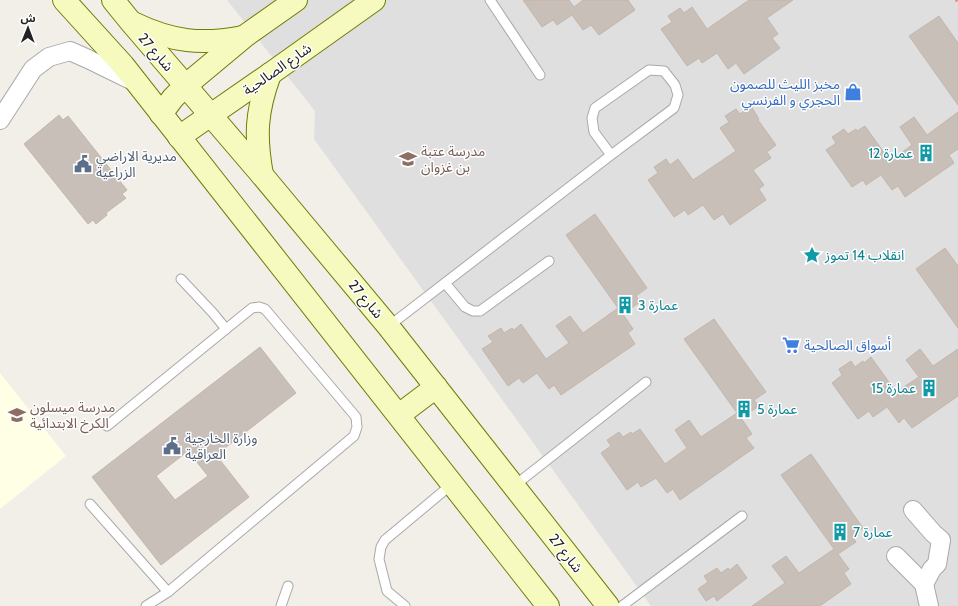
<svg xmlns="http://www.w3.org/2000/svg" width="958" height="606" viewBox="0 0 958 606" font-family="Cabin,'Noto Sans Arabic',sans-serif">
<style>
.residential{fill:#e0dfdf}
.education{fill:#ffffe5}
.building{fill:#c7bfb8;stroke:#c4b6ab;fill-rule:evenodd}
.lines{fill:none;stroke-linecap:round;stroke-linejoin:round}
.service-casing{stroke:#a9a9a9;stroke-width:11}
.minor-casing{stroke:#a9a9a9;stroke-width:20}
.secondary-casing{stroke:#707d05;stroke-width:24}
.path{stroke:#fa8072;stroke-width:2.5;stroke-dasharray:2 2;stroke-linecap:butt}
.service{stroke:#fff;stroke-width:9}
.minor{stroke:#fff;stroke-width:18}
.secondary{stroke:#f7fabf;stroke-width:22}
.labels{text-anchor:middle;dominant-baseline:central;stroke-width:3;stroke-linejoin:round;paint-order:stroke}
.street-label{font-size:14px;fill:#222;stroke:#fff}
.shop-label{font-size:14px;fill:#366cbe;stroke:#fff;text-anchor:end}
.education-label{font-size:14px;fill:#785e54;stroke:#fff;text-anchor:start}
.culture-label{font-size:14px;fill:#0d838f;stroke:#fff;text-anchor:start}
.service-label{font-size:14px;fill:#4e5e75;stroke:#fff;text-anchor:start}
</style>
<rect width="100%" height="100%" fill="#f2efe9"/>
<!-- residential -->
<polygon class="residential" points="227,0 958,0 958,606 651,606 314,139 315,111"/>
<!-- education -->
<polygon class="education" points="0,373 66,456 0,509"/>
<!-- building -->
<g class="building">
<polygon points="523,0 569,0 574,7 583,0 628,0 635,10 599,35 591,25 583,30 572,15 557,25 553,20 542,27"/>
<polygon points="749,0 793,0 767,18 778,34 772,38 780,48 744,74 736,63 728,69 717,53 702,63 699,58 687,66 661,29 672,22 668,16 680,8 684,13 692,7 707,29"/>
<polygon points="939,16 958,43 958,105 909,36"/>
<polygon points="751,106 759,119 758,120 776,145 767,152 771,158 753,170 764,185 759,189 766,200 730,225 723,214 714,220 703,205 688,215 685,210 674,217 648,180 658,173 654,167 666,159 670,165 678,159 693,180 736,151 720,128 729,122 725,116 736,109 740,114"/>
<polygon points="958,112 958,149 949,155 954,163 905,197 898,186 892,190 881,175 866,185 863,180 852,187 826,150 836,143 832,137 844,129 848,134 856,129 857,131 865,126 890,161 912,145 900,127 914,117 927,135"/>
<polygon points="59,115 63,120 68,116 127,190 122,194 126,198 106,213 107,215 96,224 93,220 88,224 24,144"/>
<polygon points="595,214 647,288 636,296 640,302 623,314 633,329 628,333 635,344 561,395 554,385 549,389 537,373 523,383 519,378 508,386 482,349 493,342 488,336 501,328 504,333 512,328 514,330 521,324 546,359 569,343 556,326 570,316 583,333 618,308 566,235"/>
<polygon points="945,248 958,266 958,328 916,269"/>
<polygon points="714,319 766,392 754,400 759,406 741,418 752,434 746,438 754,448 680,500 673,489 667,493 656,478 641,487 638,482 627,490 601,453 611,446 607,440 619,432 623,437 631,432 632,434 640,429 665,464 687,448 675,430 689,420 701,437 737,413 684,339"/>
<path d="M260 347 296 393 216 455 249 497 161 565 92 477ZM188 451 208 476 175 500 156 476Z"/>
<polygon points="920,349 933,366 958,349 958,396 912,428 904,418 899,423 887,407 873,417 869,411 858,419 832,383 842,375 839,369 851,361 855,367 863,361 864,363 871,357 896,392 919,377 906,360"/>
<polygon points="811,454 863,528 852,536 856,542 838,554 849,569 844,573 851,584 820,606 752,606 785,583 772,566 786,556 799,573 834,549 781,475"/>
<polygon points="737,564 747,578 717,601 714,596 706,601 698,589 708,582 704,576 717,568 721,573 728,568 730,570"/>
</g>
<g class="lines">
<!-- service casing -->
<g class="service-casing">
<g id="service">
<polyline points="490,0 540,75"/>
<polyline points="445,283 465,307 473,311 480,311 549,261"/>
<polyline points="389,326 611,155 674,108 678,95 675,85 664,71 649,70 595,108 592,118 594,132 611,155"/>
<polyline points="107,426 226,329"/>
<polyline points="514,486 646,382"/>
<polyline points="90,504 168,592"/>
<polyline points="146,606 168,592 354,436 357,427 356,417 265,309 259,307 252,308 226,329 213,313 181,279"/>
<polyline points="281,606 288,586"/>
<polyline points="405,606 387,591 379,559 381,547 385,540 452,484"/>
<polyline points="622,606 742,516"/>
</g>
</g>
<!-- minor casing -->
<g class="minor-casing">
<g id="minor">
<polyline points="0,120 33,69 49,57 70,51 88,59 137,83"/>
<polyline points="913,510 933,533 941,540 937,564 932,569 924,584 929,606"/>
<polyline points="896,556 924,584"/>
</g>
</g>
<!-- secondary casing -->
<g class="secondary-casing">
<g id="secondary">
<polyline points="64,0 123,65 548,606"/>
<polyline points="113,0 130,21 262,175 388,326 608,606"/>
<path d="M133 23C172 42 202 45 243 37"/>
<polyline points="161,114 173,98 185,86 245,36 296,0"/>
<polyline points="179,137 270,74 374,0"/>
<path d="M262 175C255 136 256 112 270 74"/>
<polyline points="399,415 436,387"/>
</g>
</g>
<!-- path -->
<polyline class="path" points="956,0 958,3"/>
<!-- service -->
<use href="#service" class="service"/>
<!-- minor -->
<use href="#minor" class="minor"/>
<!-- secondary -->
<use href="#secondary" class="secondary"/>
</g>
<!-- icons -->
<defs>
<g id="shop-bare" transform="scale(1.38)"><path d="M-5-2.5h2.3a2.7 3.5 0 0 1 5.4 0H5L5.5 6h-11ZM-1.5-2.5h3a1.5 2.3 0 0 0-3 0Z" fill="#3f7fe0" stroke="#fff" stroke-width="2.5" paint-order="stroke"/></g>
<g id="building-bare" transform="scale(1.38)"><path d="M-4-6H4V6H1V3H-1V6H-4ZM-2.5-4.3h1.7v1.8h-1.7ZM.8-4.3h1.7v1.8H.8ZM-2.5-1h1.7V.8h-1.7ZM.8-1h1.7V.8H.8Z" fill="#0f9aa8" stroke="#fff" stroke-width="2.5" paint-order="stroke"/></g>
<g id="school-bare" transform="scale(1.38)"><path d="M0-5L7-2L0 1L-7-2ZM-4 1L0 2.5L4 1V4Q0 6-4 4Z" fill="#8d6e63" stroke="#fff" stroke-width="2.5" paint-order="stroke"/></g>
<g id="civic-bare" transform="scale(1.38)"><path d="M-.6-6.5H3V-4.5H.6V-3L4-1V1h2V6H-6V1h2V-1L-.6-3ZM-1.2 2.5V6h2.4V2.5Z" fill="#5c6f8a" stroke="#fff" stroke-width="2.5" paint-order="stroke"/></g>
<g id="sight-bare" transform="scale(1.38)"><path d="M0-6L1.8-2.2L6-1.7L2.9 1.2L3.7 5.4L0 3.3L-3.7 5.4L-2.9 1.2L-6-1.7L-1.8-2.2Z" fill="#0f9aa8" stroke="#fff" stroke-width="2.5" paint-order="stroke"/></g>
<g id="supermarket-bare" transform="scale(1.38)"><path d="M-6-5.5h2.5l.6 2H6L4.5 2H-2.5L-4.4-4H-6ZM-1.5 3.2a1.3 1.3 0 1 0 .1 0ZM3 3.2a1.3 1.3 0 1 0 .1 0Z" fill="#3f7fe0" stroke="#fff" stroke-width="2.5" paint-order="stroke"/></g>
</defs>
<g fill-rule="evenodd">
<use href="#shop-bare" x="853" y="92"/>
<use href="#building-bare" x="926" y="153"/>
<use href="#school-bare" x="408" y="159"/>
<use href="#civic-bare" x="83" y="164"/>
<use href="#sight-bare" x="812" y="255"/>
<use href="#building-bare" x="625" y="305"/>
<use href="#supermarket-bare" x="791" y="345"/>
<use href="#building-bare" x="929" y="388"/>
<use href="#building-bare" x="744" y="409"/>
<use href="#school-bare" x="17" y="415"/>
<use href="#civic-bare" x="172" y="446"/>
<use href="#building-bare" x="840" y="532"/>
</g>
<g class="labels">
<!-- street labels -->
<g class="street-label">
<text transform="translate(156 52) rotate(49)">شارع 27</text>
<text transform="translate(277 69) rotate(-35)">شارع الصالحية</text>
<text transform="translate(366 299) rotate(50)">شارع 27</text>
<text transform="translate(566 553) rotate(52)">شارع 27</text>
</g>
<!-- shop labels -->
<g class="shop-label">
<text x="840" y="84">مخبز الليث للصمون<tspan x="840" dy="16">الحجري و الفرنسي</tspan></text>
<text x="804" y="345" text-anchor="start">أسواق الصالحية</text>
</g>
<!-- education labels -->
<g class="education-label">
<text x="421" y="151">مدرسة عتبة<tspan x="421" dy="16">بن غزوان</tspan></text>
<text x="30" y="407">مدرسة ميسلون<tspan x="30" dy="16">الكرخ الابتدائية</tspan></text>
</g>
<!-- culture labels -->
<g class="culture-label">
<text x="913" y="153" text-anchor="end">عمارة 12</text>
<text x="825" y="255">انقلاب 14 تموز</text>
<text x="638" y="305">عمارة 3</text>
<text x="916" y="388" text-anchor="end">عمارة 15</text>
<text x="757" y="409">عمارة 5</text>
<text x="853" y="532">عمارة 7</text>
</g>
<!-- service labels -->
<g class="service-label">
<text x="96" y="156">مديرية الاراضي<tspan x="96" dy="16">الزراعية</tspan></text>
<text x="185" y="438">وزارة الخارجية<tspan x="185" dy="16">العراقية</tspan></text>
</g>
</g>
<!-- north arrow -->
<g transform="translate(28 28) rotate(1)" stroke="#ffffff" stroke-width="3" paint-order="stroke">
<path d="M0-3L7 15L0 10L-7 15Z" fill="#222222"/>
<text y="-6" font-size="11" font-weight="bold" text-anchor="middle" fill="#222222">ش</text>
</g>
</svg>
